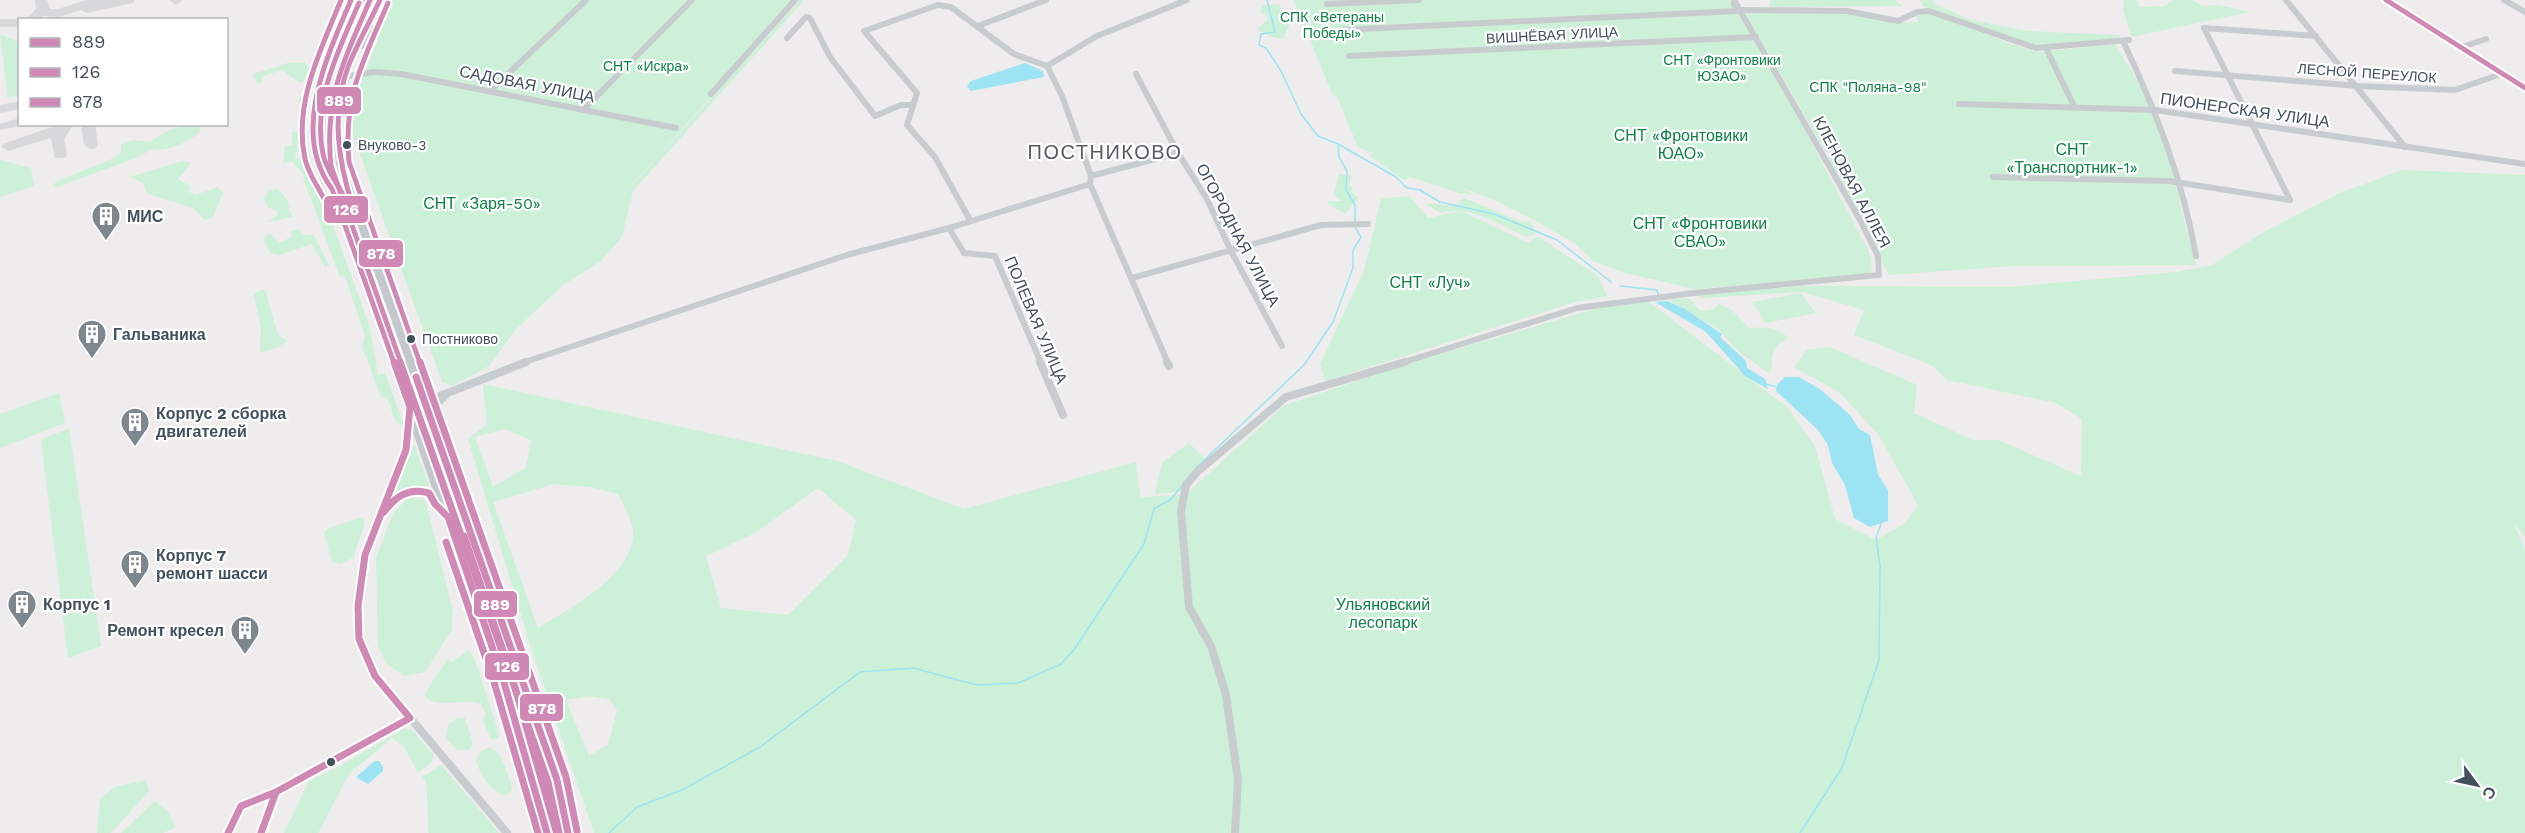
<svg xmlns="http://www.w3.org/2000/svg" width="2525" height="833" viewBox="0 0 2525 833" font-family="'Work Sans',sans-serif">
<style>
.green{fill:#cdf0d9;fill-rule:evenodd}
.water{fill:#9ce4f3}
.lines{fill:none;stroke-linecap:round;stroke-linejoin:round}
.stream{stroke:#9ce4f3;stroke-width:1.5}
.taxiway{fill:#d8d8da;fill-rule:evenodd}
.minor-far1{stroke:#c8ccce;stroke-width:6}
.minor{stroke:#c8ccce;stroke-width:8}
.major-far1{stroke:#c4c8cc;stroke-width:8}
.major{stroke:#c4c8cc;stroke-width:10}
.bus-1-far1-casing{stroke:#fff;stroke-width:9}
.bus-1-casing{stroke:#fff;stroke-width:11}
.bus-2-far1-casing{stroke:#fff;stroke-width:9}
.bus-2-casing{stroke:#fff;stroke-width:11}
.bus-3-far1-casing{stroke:#fff;stroke-width:9}
.bus-3-casing{stroke:#fff;stroke-width:11}
.bus-1-far1{stroke:#d088b4;stroke-width:5}
.bus-1{stroke:#d088b4;stroke-width:7}
.bus-2-far1{stroke:#d088b4;stroke-width:5}
.bus-2{stroke:#d088b4;stroke-width:7}
.bus-3-far1{stroke:#d088b4;stroke-width:5}
.bus-3{stroke:#d088b4;stroke-width:7}
.bus-dot{fill:#42505b;stroke:#fff;stroke-width:2}
.labels{text-anchor:middle;dominant-baseline:central;stroke-width:4.5;stroke-linejoin:round;paint-order:stroke}
.far-park-label{font-size:14px;fill:#0b8344;stroke:#fff}
.far-street-label{font-size:14px;fill:#42505b;stroke:#fff}
.bus-label{font-size:14px;fill:#42505b;stroke:#fff;text-anchor:start}
.street-label{font-size:16px;fill:#42505b;stroke:#fff}
.park-label{font-size:16px;fill:#0b8344;stroke:#fff}
.poi-label{font-size:16px;font-weight:bold;fill:#42505b;stroke:#fff;text-anchor:start}
.quarter-label{font-size:20px;letter-spacing:1.5px;fill:#575c61;stroke:#fff}
.line-badge{stroke:#fff;stroke-width:2}
.badge-label{font-size:16px;text-anchor:middle;font-weight:bold;fill:#fff}
</style>
<rect width="100%" height="100%" fill="#eeecec"/>
<!-- green -->
<g class="green">
<polygon points="392,0 798,0 560,265 800,0 804,0 633,191 622,237 601,261 563,285 515,330 489,366 452,386 442,382 347,118 356,81 370,72 366,71"/>
<polygon points="1294,0 1730,0 1735,12 1749,24 1870,254 1872,271 1867,275 1695,289 1625,273 1593,261 1576,244 1541,224 1501,203 1456,185 1475,195 1459,193 1410,177 1404,180 1370,156 1373,153 1358,147 1337,97 1332,94"/>
<polygon points="1771,0 1895,0 1903,6 1769,7"/>
<polygon points="1920,0 1932,0 1935,4 1971,20 2028,31 2120,35 2120,39 2043,47 2019,41 1923,6"/>
<polygon points="2124,0 2136,0 2140,7 2165,6 2174,0 2192,0 2203,6 2218,5 2250,12 2131,37 2123,9"/>
<polygon points="1279,4 1289,26 1283,39 1269,36 1257,29 1269,18 1260,11 1262,5"/>
<polygon points="1842,11 1899,23 1918,22 1916,15 1930,13 2022,48 2039,52 2115,44 2154,109 2179,182 2179,201 2196,265 2014,266 1889,275 1828,158 1831,153 1825,151 1746,14 1748,12"/>
<polygon points="0,34 18,42 19,49 19,95 8,98"/>
<polygon points="320,50 326,52 309,102 302,104 302,101 298,102 300,96 304,96 307,79"/>
<polygon points="288,63 306,63 309,69 304,81 300,83 282,70 263,76 261,83 257,84 253,74"/>
<polygon points="307,108 297,147 300,151 296,152 295,158 306,158 322,195 370,328 378,375 385,373 404,426 396,422 388,400 381,397 362,346 365,336 345,276 340,277 303,178 305,176 293,162 283,163 285,146 292,145 292,132 297,131 301,109"/>
<path d="M186 125 199 126 201 130C191 142 166 152 151 149L139 157 57 187 54 185 56 182 116 157 121 152V145L133 140 149 142 167 131Z"/>
<polygon points="0,160 31,168 34,186 0,197"/>
<polygon points="183,161 191,163 178,179 190,186 189,192 195,195 218,187 223,193 213,217 205,220 193,208 148,194 143,183 130,177"/>
<path d="M2402 170 2525 175V537L2513 521 2525 550V833H594L531 648 468 439 487 424 483 384 837 461 964 509 1136 462 1140 497 1185 495 1285 405 1420 360 1605 306 1649 302 1787 407 1815 446 1835 519 1876 540 1904 524 1918 505 1878 434 1839 392 1794 367 1807 350 1830 347 1917 385 1914 413 1973 440H1998L2081 476 2082 419 2056 403 1947 380 1931 365 1854 335 1864 310 1802 292 1703 298 1697 295 1802 286 2010 287 2176 272 2212 265 2262 233 2340 193ZM505 429 531 440 526 468 493 487 475 437ZM554 484 590 487 618 494C623 505 633 521 633 533 634 575 569 609 538 628L493 502ZM818 488 856 520 848 555 788 615 721 608 706 556 755 533ZM590 696 609 699 617 710 608 745 589 756 566 700Z"/>
<polygon points="1339,174 1351,176 1349,185 1353,188 1351,192 1358,198 1345,214 1328,204 1329,201 1341,201 1334,194"/>
<polygon points="277,188 287,200 292,217 268,222 278,215 276,210 268,208 264,199 268,191"/>
<polygon points="1409,196 1428,218 1461,211 1528,243 1537,236 1598,276 1607,296 1575,302 1325,381 1320,364 1364,271 1381,199"/>
<path d="M1464 198 1522 222 1531 221 1535 234 1526 237C1499 225 1470 204 1440 213L1426 203 1454 206Z"/>
<polygon points="299,229 304,235 314,235 329,265 325,267 312,244 279,255 270,253 263,238 270,234 279,242 291,238 291,232"/>
<polygon points="261,290 265,290 278,335 287,341 278,347 260,353 261,329 254,294"/>
<polygon points="1801,293 1816,313 1766,323 1752,302"/>
<path d="M1689 298 1701 311 1713 309 1719 304 1732 310 1749 328C1765 327 1777 326 1788 338 1772 346 1772 355 1771 372H1767L1738 351 1718 329 1669 300Z"/>
<polygon points="59,393 65,423 0,448 0,414"/>
<polygon points="69,428 101,646 68,658 41,440"/>
<polygon points="1189,443 1205,459 1179,492 1155,494 1162,463"/>
<polygon points="414,444 429,486 411,486 394,494"/>
<polygon points="408,498 422,499 426,503 453,612 451,631 425,672 404,676 386,663 378,646 376,558 393,513"/>
<polygon points="359,518 364,520 364,526 353,558 340,564 332,562 324,533 327,529"/>
<path d="M469 650 475 660 498 730 499 736 494 740 490 737 483 720 486 713 481 704C463 697 445 709 426 698L425 693 447 660 452 662Z"/>
<polygon points="457,718 465,718 473,744 469,750 457,750 446,738 448,725"/>
<polygon points="405,728 412,730 434,756 432,762 418,773 404,747 392,738 349,774 318,833 284,833 309,781 340,766"/>
<path d="M489 747C504 753 506 773 512 787L511 791 505 796C488 788 483 778 476 762L480 752Z"/>
<polygon points="441,765 499,833 429,833 426,782 422,777"/>
<polygon points="146,780 149,791 111,833 97,833 100,799 115,787"/>
<polygon points="155,801 168,812 176,827 163,833 121,833"/>
</g>
<!-- water -->
<g class="water">
<polygon points="1025,63 1043,71 1044,77 971,91 967,86 971,81"/>
<polygon points="1667,301 1685,309 1722,334 1720,337 1746,361 1747,368 1765,379 1768,389 1745,376 1706,332 1655,302"/>
<polygon points="1785,377 1799,377 1821,390 1850,415 1859,429 1870,435 1878,475 1888,490 1888,521 1870,527 1854,518 1845,485 1832,463 1828,445 1818,430 1776,391 1777,385"/>
<polygon points="375,761 379,761 383,767 383,771 368,784 356,777"/>
</g>
<g class="lines">
<!-- stream -->
<g class="stream">
<polyline points="1267,0 1275,32 1261,34 1259,45 1266,48 1281,71 1301,114 1318,136 1338,144 1396,177 1407,188 1420,190 1440,202 1494,214 1557,240 1611,282"/>
<polyline points="1338,144 1339,157 1347,171 1346,190 1355,205 1355,222"/>
<polyline points="1620,286 1657,290 1658,294"/>
<polyline points="1766,384 1776,387"/>
<polyline points="1196,468 1304,365 1333,322 1353,268 1353,250 1361,237 1355,227"/>
<polyline points="609,833 637,807 682,790 760,747 860,672 913,668 977,685 1018,683 1061,664 1073,651 1144,544 1154,509 1171,499 1182,486"/>
<polyline points="1800,833 1842,768 1879,660 1880,566 1876,538 1881,524"/>
</g>
<!-- taxiway -->
<g class="taxiway">
<polygon points="35,0 47,0 50,9 58,9 86,0 135,0 133,3 87,13 81,10 59,17 43,16 39,20 25,20 36,9"/>
<polygon points="169,0 181,0 182,1 176,5"/>
<polygon points="0,19 20,19 21,20 20,27 0,27"/>
<polygon points="20,101 20,109 0,113 0,105"/>
<polygon points="20,118 20,124 25,125 0,130 0,124"/>
<polygon points="60,124 73,125 64,139 67,155 65,158 55,158 51,138 8,151 1,147 3,144"/>
<polygon points="81,124 95,124 98,145 96,148 91,149 84,145"/>
</g>
<!-- minor-far1 -->
<g class="minor-far1">
<polyline points="2286,0 2405,147"/>
<polyline points="2386,0 2525,88"/>
<polyline points="2504,0 2525,12"/>
<polyline points="1327,4 1419,0"/>
<polyline points="1741,10 1847,11 1898,21 1917,12 1929,11 2036,48 2129,40"/>
<polyline points="978,26 1046,0"/>
<polyline points="2204,28 2290,200"/>
<polyline points="2204,28 2316,36"/>
<polyline points="1340,30 1737,11 1734,4"/>
<polyline points="787,38 806,17 810,18 830,57 875,116 901,105 912,105"/>
<path d="M2123 41C2156 111 2183 180 2196 256"/>
<polyline points="2046,48 2074,106"/>
<polyline points="2459,48 2486,39"/>
<polyline points="1349,56 1756,37"/>
<polyline points="1047,66 1097,36 1187,0"/>
<polyline points="2175,71 2358,86 2455,90 2501,74"/>
<polyline points="1136,74 1178,153 1207,199 1231,251 1282,346"/>
<polyline points="344,77 373,72 401,74 676,128"/>
<polyline points="490,91 586,0"/>
<polyline points="711,94 795,0"/>
<polyline points="1959,104 2155,110 2525,164"/>
<polyline points="584,109 692,0"/>
<polyline points="1091,176 1178,153"/>
<polyline points="1993,177 2169,181 2290,200"/>
<polyline points="970,220 935,157 907,125 917,93 864,31 938,5 951,7 1014,54 1047,66 1062,96 1091,176 1090,184 1168,363"/>
<polyline points="949,228 964,253 995,256 1041,363"/>
<polyline points="1132,278 1321,225 1368,224"/>
<polyline points="522,363 847,255 949,228 1090,184"/>
<polyline points="1401,363 1577,308 1694,293 1879,275 1878,256 1860,220 1734,0"/>
</g>
<!-- minor -->
<g class="minor">
<polyline points="1040,362 1063,415"/>
<polyline points="1167,362 1169,366"/>
<polyline points="422,391 435,398 526,362"/>
<polyline points="410,414 406,450 362,566 358,606 360,643 375,676 507,833"/>
<polyline points="431,417 435,405 445,396"/>
<polyline points="386,509 404,493 422,490 432,496 445,515"/>
<polyline points="261,833 276,792 410,718"/>
<polyline points="1235,833 1238,780 1226,695 1211,646 1189,607 1181,511 1186,485 1197,472 1286,397 1405,362"/>
</g>
<!-- major-far1 -->
<g class="major-far1">
<path d="M362 0C341 56 319 108 327 169L394 363"/>
<path d="M370 0C351 55 331 105 340 164L411 363"/>
<polyline points="361,45 380,0"/>
<path d="M328 185C292 128 328 56 351 0"/>
</g>
<!-- major -->
<g class="major">
<polyline points="394,362 503,679 547,833"/>
<polyline points="410,362 557,780 568,833"/>
</g>
<!-- bus-1-far1 casing -->
<g class="bus-1-far1-casing">
<g id="bus-1-far1">
<path d="M351 0C327 57 290 133 332 189L394 363"/>
<polyline points="2386,0 2525,88"/>
<path d="M353 207C338 161 331 114 348 67 357 44 370 22 380 0"/>
</g>
</g>
<!-- bus-1 casing -->
<g class="bus-1-casing">
<g id="bus-1">
<polyline points="416,377 557,780 568,833"/>
<path d="M384 512C396 496 409 487 429 493L435 504 448 517 503 679 547 833"/>
<polyline points="228,833 241,806 276,792"/>
<polyline points="261,833 276,792 410,718 375,676 359,639 358,606 365,555 406,450 410,407 394,362"/>
</g>
</g>
<!-- bus-2-far1 casing -->
<g class="bus-2-far1-casing">
<g id="bus-2-far1">
<path d="M370 0C344 61 324 97 331 166L401 363"/>
<path d="M350 213C345 190 327 175 323 154 312 102 339 49 359 3"/>
</g>
</g>
<!-- bus-2 casing -->
<g class="bus-2-casing">
<g id="bus-2">
<polyline points="400,362 548,782 559,833"/>
<polyline points="446,542 494,682 538,833"/>
</g>
</g>
<!-- bus-3-far1 casing -->
<g class="bus-3-far1-casing">
<g id="bus-3-far1">
<path d="M388 3C363 61 343 96 349 162L420 363"/>
<path d="M332 217C326 196 310 180 305 159 293 104 321 49 341 0"/>
</g>
</g>
<!-- bus-3 casing -->
<g class="bus-3-casing">
<g id="bus-3">
<polyline points="420,362 566,777 577,831"/>
<polyline points="464,536 512,677 556,831"/>
</g>
</g>
<!-- bus-1-far1 -->
<use href="#bus-1-far1" class="bus-1-far1"/>
<!-- bus-1 -->
<use href="#bus-1" class="bus-1"/>
<!-- bus-2-far1 -->
<use href="#bus-2-far1" class="bus-2-far1"/>
<!-- bus-2 -->
<use href="#bus-2" class="bus-2"/>
<!-- bus-3-far1 -->
<use href="#bus-3-far1" class="bus-3-far1"/>
<!-- bus-3 -->
<use href="#bus-3" class="bus-3"/>
</g>
<!-- icons -->
<defs>
<g id="building-pin" transform="scale(1.5)"><path d="M0 17L-7.5 6A9.5 9.5 0 1 1 7.5 6Z" fill="#7e878e" stroke="#fff"/><path d="M-4-6H4V6H1V3H-1V6H-4ZM-2.5-4.3h1.7v1.8h-1.7ZM.8-4.3h1.7v1.8H.8ZM-2.5-1h1.7V.8h-1.7ZM.8-1h1.7V.8H.8Z" fill="#fff"/></g>
</defs>
<g fill-rule="evenodd">
<use href="#building-pin" x="106" y="216"/>
<use href="#building-pin" x="92" y="334"/>
<use href="#building-pin" x="135" y="422"/>
<use href="#building-pin" x="135" y="564"/>
<use href="#building-pin" x="22" y="604"/>
<use href="#building-pin" x="245" y="630"/>
</g>
<!-- markers -->
<g class="bus-dot">
<circle cx="347" cy="145" r="5"/>
<circle cx="411" cy="339" r="5"/>
<circle cx="331" cy="762" r="5"/>
</g>
<g class="labels">
<!-- far-park labels -->
<g class="far-park-label">
<text x="1332" y="17">СПК «Ветераны<tspan x="1332" dy="16">Победы»</tspan></text>
<text x="1722" y="60">СНТ «Фронтовики<tspan x="1722" dy="16">ЮЗАО»</tspan></text>
<text x="646" y="66">СНТ «Искра»</text>
<text x="1868" y="87">СПК "Поляна-98"</text>
</g>
<!-- far-street labels -->
<g class="far-street-label">
<text transform="translate(1552 35) rotate(-3)">ВИШНЁВАЯ УЛИЦА</text>
<text transform="translate(2367 73) rotate(4)">ЛЕСНОЙ ПЕРЕУЛОК</text>
</g>
<!-- bus labels -->
<g class="bus-label">
<text x="358" y="145">Внуково-3</text>
<text x="422" y="339">Постниково</text>
</g>
<!-- street labels -->
<g class="street-label">
<text transform="translate(527 84) rotate(11)">САДОВАЯ УЛИЦА</text>
<text transform="translate(2245 110) rotate(8)">ПИОНЕРСКАЯ УЛИЦА</text>
<text transform="translate(1852 182) rotate(62)">КЛЕНОВАЯ АЛЛЕЯ</text>
<text transform="translate(1238 235) rotate(62)">ОГОРОДНАЯ УЛИЦА</text>
<text transform="translate(1036 320) rotate(67)">ПОЛЕВАЯ УЛИЦА</text>
</g>
<!-- park labels -->
<g class="park-label">
<text x="1681" y="135">СНТ «Фронтовики<tspan x="1681" dy="18">ЮАО»</tspan></text>
<text x="2072" y="149">СНТ<tspan x="2072" dy="18">«Транспортник-1»</tspan></text>
<text x="482" y="203">СНТ «Заря-50»</text>
<text x="1700" y="223">СНТ «Фронтовики<tspan x="1700" dy="18">СВАО»</tspan></text>
<text x="1430" y="282">СНТ «Луч»</text>
<text x="1383" y="604">Ульяновский<tspan x="1383" dy="18">лесопарк</tspan></text>
</g>
<!-- poi labels -->
<g class="poi-label">
<text x="127" y="216">МИС</text>
<text x="113" y="334">Гальваника</text>
<text x="156" y="413">Корпус 2 сборка<tspan x="156" dy="18">двигателей</tspan></text>
<text x="156" y="555">Корпус 7<tspan x="156" dy="18">ремонт шасси</tspan></text>
<text x="43" y="604">Корпус 1</text>
<text x="224" y="630" text-anchor="end">Ремонт кресел</text>
</g>
<!-- quarter labels -->
<g class="quarter-label">
<text x="1105" y="152">ПОСТНИКОВО</text>
</g>
</g>
<g class="line-badge">
<rect x="316" y="86" width="46" height="29" rx="6" fill="#d088b4"/>
<rect x="323" y="195" width="46" height="29" rx="6" fill="#d088b4"/>
<rect x="358" y="239" width="46" height="29" rx="6" fill="#d088b4"/>
<rect x="473" y="590" width="45" height="28" rx="6" fill="#d088b4"/>
<rect x="484" y="652" width="46" height="29" rx="6" fill="#d088b4"/>
<rect x="519" y="693" width="45" height="29" rx="6" fill="#d088b4"/>
</g>
<g class="badge-label">
<text x="339" y="106">889</text>
<text x="346" y="215">126</text>
<text x="381" y="259">878</text>
<text x="495" y="610">889</text>
<text x="507" y="672">126</text>
<text x="542" y="714">878</text>
</g>
<!-- legend -->
<rect x="18" y="18" width="210" height="108" fill="#ffffff" stroke="#b3b9bd" stroke-width="1.5"/>
<rect x="30" y="38" width="30" height="9" fill="#d088b4" stroke="#b3b9bd" stroke-width="1.5"/>
<text x="72" y="48" font-size="18" fill="#42505b">889</text>
<rect x="30" y="68" width="30" height="9" fill="#d088b4" stroke="#b3b9bd" stroke-width="1.5"/>
<text x="72" y="78" font-size="18" fill="#42505b">126</text>
<rect x="30" y="98" width="30" height="9" fill="#d088b4" stroke="#b3b9bd" stroke-width="1.5"/>
<text x="72" y="108" font-size="18" fill="#42505b">878</text>
<!-- north arrow -->
<g transform="translate(2477 785) rotate(123)" stroke="#ffffff" stroke-width="4.5" paint-order="stroke">
<path d="M0-4.5L10 22L0 15L-10 22Z" fill="#42505b"/>
<text y="-9" font-size="16" font-weight="bold" text-anchor="middle" fill="#42505b">С</text>
</g>
</svg>
